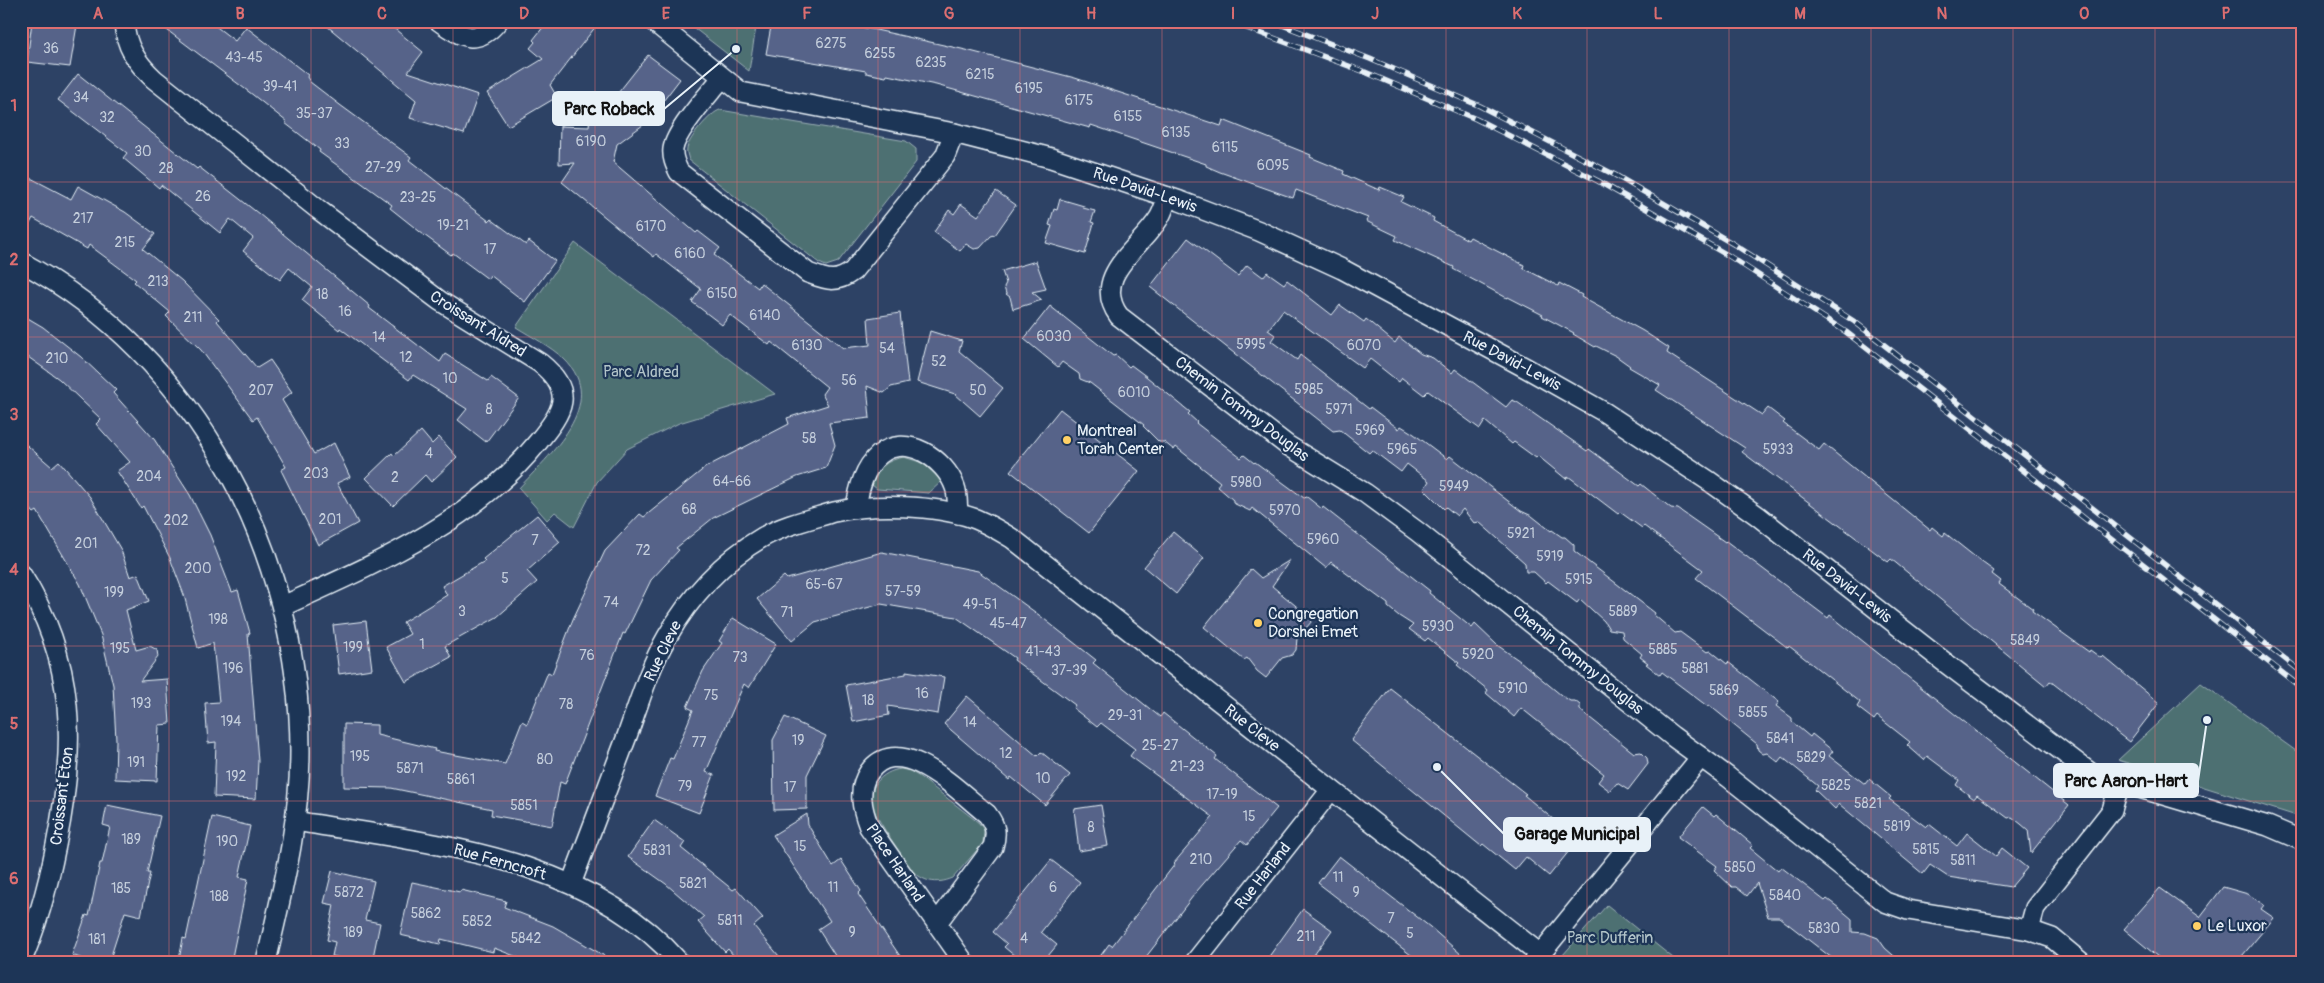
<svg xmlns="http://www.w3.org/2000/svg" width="2324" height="983" viewBox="0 0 2324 983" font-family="Pangolin,sans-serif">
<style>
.green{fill:#4e7072;stroke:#9bb0b5}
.building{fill:#566389;stroke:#e8f1f8}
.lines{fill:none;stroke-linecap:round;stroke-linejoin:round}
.minor-casing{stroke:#e8f1f8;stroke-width:22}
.minor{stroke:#1d3557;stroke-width:19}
.rail-casing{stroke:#e8f1f8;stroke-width:5.5}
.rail{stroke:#1d3557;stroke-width:4;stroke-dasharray:11;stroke-linecap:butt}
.grid{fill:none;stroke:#dc6e71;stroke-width:1;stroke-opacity:0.55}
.poi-dot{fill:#ffd166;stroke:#1d3557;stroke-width:2}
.labels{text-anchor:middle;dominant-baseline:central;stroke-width:4.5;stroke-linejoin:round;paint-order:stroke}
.number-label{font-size:14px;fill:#c4cedc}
.street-label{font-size:16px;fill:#e8f1f8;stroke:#1d3557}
.park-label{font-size:16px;fill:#b2c4c9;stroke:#1d3557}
.poi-label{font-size:16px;fill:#e8f1f8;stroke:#1d3557;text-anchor:start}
.leader{fill:none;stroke:#e8f1f8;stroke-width:2}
.callout-dot{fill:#e8f1f8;stroke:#1d3557;stroke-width:2}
.callout{fill:#e8f1f8;stroke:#e8f1f8;stroke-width:2}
.callout-label{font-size:18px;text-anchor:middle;font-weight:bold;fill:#111}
.neatline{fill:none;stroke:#dc6e71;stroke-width:2}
.grid-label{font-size:16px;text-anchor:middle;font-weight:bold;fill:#dc6e71}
</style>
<rect width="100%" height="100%" fill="#2d4265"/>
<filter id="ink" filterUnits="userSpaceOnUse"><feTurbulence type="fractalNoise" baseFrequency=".02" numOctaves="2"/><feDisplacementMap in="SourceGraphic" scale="10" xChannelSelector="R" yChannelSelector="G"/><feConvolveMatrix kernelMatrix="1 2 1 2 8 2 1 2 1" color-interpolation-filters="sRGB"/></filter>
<g filter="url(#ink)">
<!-- green -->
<g class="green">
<polygon points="685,21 757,21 749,71"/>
<path d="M720 110 906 141 916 149V162L838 262 826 266 819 263 689 160C688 156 686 152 687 148 689 138 711 112 720 110Z"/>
<path d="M575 243 775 394 679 423 627 449 597 482 574 527 555 512 547 520 519 488C548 456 610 403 564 359 550 346 532 337 516 327Z"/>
<path d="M904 457 923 463 942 481 929 493 877 489 872 485C876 468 887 460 904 457Z"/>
<polygon points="2201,683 2303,756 2303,818 2118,760"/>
<path d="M901 769 910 771 920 777 979 823 984 830 983 843 953 878C936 885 923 882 911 869 899 850 881 827 873 808 866 788 882 771 901 769Z"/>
<polygon points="1607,905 1678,962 1568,962 1562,956"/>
</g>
<!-- building -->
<g class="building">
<polygon points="32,21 77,25 70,67 27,62"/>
<polygon points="155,21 209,21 235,41 246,27 308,75 307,77 310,82 340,105 411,157 409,160 445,188 489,221 491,219 526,245 529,241 555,261 525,302 490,275 488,279 453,253 451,255 424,235 390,208 392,205 319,152 320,150 285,123 287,122 253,95"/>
<polygon points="321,21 385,21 423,52 408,72 478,95 464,134 410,118 416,100"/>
<polygon points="548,21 600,21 550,85 557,97 508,126 487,93 543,59 530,48 535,42 533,40"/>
<polygon points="772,21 828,21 876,30 966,50 1075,78 1221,126 1223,120 1311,155 1310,157 1344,171 1343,174 1379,190 1380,187 1404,197 1401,202 1434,218 1433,221 1468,240 1470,237 1491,248 1524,265 1523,268 1558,286 1559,283 1582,295 1581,297 1643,331 1669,348 1667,353 1762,415 1768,408 1785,421 1783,423 1819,450 1824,444 1930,530 1932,527 1943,536 1945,533 1979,560 1994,571 1992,574 2001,581 1999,584 2033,609 2032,611 2089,652 2090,650 2101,658 2103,656 2159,703 2129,742 2050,681 2046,686 1891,559 1888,562 1742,452 1745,448 1656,390 1660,385 1629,367 1630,366 1616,356 1596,346 1595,347 1573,334 1574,333 1542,316 1543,315 1508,297 1507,298 1453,269 1454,267 1395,240 1397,236 1376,226 1366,221 1368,218 1296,190 1293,198 1220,172 1206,166 1206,164 1091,125 1090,128 936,85 887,75 886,77 866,73 866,71 766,54"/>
<polygon points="648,55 680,79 647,122 617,144 613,162 696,233 698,231 720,248 714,255 758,288 761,283 843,348 870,345 868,318 900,313 908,383 891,387 884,393 867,386 870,418 829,423 835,445 826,468 797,477 713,518 676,548 679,550 651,580 625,634 623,633 565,784 560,782 552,826 491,815 492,809 391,788 344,787 344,724 377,725 377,735 435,749 434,751 505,764 522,721 527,724 548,672 552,674 573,619 605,551 640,514 644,517 706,467 789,424 787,418 828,405 822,394 827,387 771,342 769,345 730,315 722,325 692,302 701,289 656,254 654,257 562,182 575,163 559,164 560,126 589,127 590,112 603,112"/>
<polygon points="78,74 197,169 199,167 259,214 370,306 369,308 440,362 445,354 488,381 491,377 519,398 486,442 458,420 467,409 413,375 409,380 340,328 339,330 302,300 312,287 289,268 280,280 243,251 253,238 230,219 220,233 161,185 159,188 123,158 127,153 58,100"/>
<polygon points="21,173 71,199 78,186 125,212 155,234 143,249 182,281 219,319 217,321 257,368 270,360 292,392 282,400 314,454 334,443 350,477 337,483 358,523 318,545 281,470 286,467 257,417 253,420 201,350 166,316 170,312 134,282 136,280 89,245 87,249 33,218 21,240"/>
<polygon points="996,191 1016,205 995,235 991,236 980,248 974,249 966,244 960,251 934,232 949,210 954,214 961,204 978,216"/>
<polygon points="1060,199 1084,206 1083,208 1095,211 1091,222 1094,223 1085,254 1046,243 1052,226 1049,225 1054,209 1057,210"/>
<polygon points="1188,238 1238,276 1247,265 1263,277 1267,272 1284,284 1287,280 1332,315 1340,305 1364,322 1366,319 1395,343 1399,337 1421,354 1433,358 1452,373 1455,369 1506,407 1512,400 1517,402 1587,451 1589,449 1639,486 1641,484 1671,508 1678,509 1725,542 1726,541 1828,618 1830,615 2069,805 2031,853 2028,830 2021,824 2012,817 2008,818 1977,795 1974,799 1956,785 1959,780 1927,756 1924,760 1907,745 1910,742 1877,716 1874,720 1857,707 1860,702 1789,646 1788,648 1696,578 1703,570 1644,526 1642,528 1620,512 1618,514 1568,476 1566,479 1538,456 1536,458 1514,442 1512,444 1485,421 1480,429 1428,391 1424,395 1402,378 1399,382 1370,359 1363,368 1283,310 1268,330 1275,335 1271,341 1297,360 1300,355 1369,409 1370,407 1399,429 1401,426 1414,434 1447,459 1450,456 1521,511 1532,516 1551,531 1552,530 1562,537 1565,537 1574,545 1574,551 1655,613 1654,615 1675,633 1680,632 1707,652 1711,651 1727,664 1728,662 1779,702 1776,706 1792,718 1792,722 1810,737 1812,734 1833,751 1829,756 1865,784 1869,779 1891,797 1889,799 1926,827 1929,824 1957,846 1967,833 1996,856 2002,848 2027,868 2011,887 1948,877 1930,865 1923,874 1839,804 1835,809 1815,790 1818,786 1782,757 1778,762 1767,753 1763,754 1758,750 1757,744 1709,705 1707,706 1662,672 1660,675 1646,664 1648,663 1640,657 1642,654 1623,638 1622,631 1609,629 1604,621 1580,599 1577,603 1548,581 1546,583 1534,572 1526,572 1525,563 1479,522 1474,523 1463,509 1457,516 1446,507 1444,509 1424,489 1429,481 1407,464 1401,472 1372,450 1369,453 1340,430 1333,431 1150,287"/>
<polygon points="1036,261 1046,289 1032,292 1042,300 1013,309 1010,297 1006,294 1004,287 1006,283 1002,271"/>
<polygon points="1050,306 1113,356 1116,355 1129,367 1131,365 1147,377 1190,412 1188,414 1197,422 1196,423 1241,458 1244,455 1254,463 1255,462 1304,498 1307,497 1322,509 1323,507 1430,591 1429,593 1472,628 1475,624 1497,645 1520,661 1561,695 1570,701 1575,701 1580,705 1580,710 1634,753 1641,752 1647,758 1648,764 1628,790 1617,783 1610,791 1598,782 1604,774 1521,708 1514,717 1486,693 1488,690 1457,665 1459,663 1428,638 1425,641 1409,629 1413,625 1399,616 1388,607 1388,604 1331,562 1326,568 1252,508 1250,511 1233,503 1233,500 1217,486 1220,482 1176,447 1174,450 1164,442 1159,442 1143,426 1144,425 1090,383 1080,379 1079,374 1062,362 1058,367 1024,339"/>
<polygon points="21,314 43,327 81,357 116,390 113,393 154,439 190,495 210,535 232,592 238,590 250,633 248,634 258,761 256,799 214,797 216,742 208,743 205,703 219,702 213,643 198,648 184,595 170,558 143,506 141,508 117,471 130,462 96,424 101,419 59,379 21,352"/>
<polygon points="930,331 962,341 959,351 1003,388 980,416 955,394 917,382"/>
<polygon points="1060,409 1139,471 1089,533 1010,471"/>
<polygon points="421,431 432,444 439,437 457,457 431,482 425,475 393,506 366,478 392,453 394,456"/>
<polygon points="21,440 52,467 59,461 90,497 121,550 130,577 138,574 149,601 126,610 136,650 150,646 157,650 158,657 140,681 167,679 170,724 159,725 157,781 115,779 116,740 113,685 101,635 80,584 37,511 34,513 21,498"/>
<polygon points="537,515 560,542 527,571 537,582 497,617 445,646 451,657 406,682 386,647 410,634 403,622 447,595 442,586 485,561 483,559"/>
<polygon points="1173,532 1204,558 1176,594 1144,567"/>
<polygon points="882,552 978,571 1039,615 1096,660 1093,663 1160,717 1163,713 1217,756 1215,759 1277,808 1247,845 1241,840 1197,891 1142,962 1096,962 1109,944 1112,946 1175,864 1174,863 1213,817 1130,756 1135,749 1101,723 1097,727 1073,708 1075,705 1014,660 1015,658 956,617 881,604 815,622 792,641 757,599 784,576 787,579"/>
<polygon points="1290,560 1272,586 1313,620 1297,638 1296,650 1292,655 1282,658 1266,678 1257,671 1247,658 1244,660 1204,627 1251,569 1261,578"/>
<polygon points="733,618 776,644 749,688 744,684 706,772 714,775 699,813 655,796 670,758 673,759 693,710 687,707 703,671 722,643 719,641"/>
<polygon points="366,621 372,669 339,674 333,625"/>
<polygon points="906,671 944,677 938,714 888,706 889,715 853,722 846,685 906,674"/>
<polygon points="1390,688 1526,794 1524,795 1578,840 1549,876 1526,857 1515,870 1483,844 1481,846 1351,740"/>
<polygon points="967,696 1037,756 1041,752 1070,775 1045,805 1011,777 1009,780 944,724"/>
<polygon points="785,717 826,736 807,775 807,809 774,810 773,740"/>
<polygon points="107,805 160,816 147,873 150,873 141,916 125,912 109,962 91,962 72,955 86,915 89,916 100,863 102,863 110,827 103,825"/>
<polygon points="1101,805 1108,846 1079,851 1074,809"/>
<polygon points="1703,807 1714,816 1716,814 1741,835 1753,845 1750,848 1778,871 1781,867 1825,901 1827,899 1839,908 1852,919 1852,932 1865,933 1878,938 1885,948 1901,962 1837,962 1779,917 1768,917 1757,883 1747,896 1736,887 1732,887 1714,870 1717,866 1678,837"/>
<polygon points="807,814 808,825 833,866 841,860 861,891 858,894 904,962 839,962 818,929 830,921 773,835"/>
<polygon points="212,817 250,826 239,877 248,879 231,962 179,960 183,938 186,939"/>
<polygon points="654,820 685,842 681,848 733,890 736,888 763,918 754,926 784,962 739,962 728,949 725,952 698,922 704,917 666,884 628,857"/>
<polygon points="1339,856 1430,927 1470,962 1420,962 1318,883"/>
<polygon points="1051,860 1080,882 1041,932 1057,945 1043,962 1022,962 1004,947 1007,944 993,932"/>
<polygon points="332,871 374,881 365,920 380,923 372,962 358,962 332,956 335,942 327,940 334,905 324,903"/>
<polygon points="412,882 460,892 461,890 506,901 504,907 553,926 615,962 530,962 494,948 493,952 441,939 440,944 400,935"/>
<polygon points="2223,887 2248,894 2264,905 2261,909 2274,918 2237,962 2164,962 2124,929 2160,888 2200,917"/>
<polygon points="1303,909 1332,930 1309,962 1265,962"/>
</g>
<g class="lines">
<!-- minor casing -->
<g class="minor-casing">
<g id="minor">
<path d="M124 21C125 46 137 63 154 79L319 210 440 301 540 363C576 392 563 411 538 442 473 523 375 564 283 606"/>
<path d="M439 21C462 38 478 46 498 21"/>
<polyline points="653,21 741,92 954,133 1051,158 1180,201 1259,231 1342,269 1526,368 1604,412 1709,481 1758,516 1943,661 2092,774 2268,826 2303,841"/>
<path d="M722 78C709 94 676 130 673 149 672 157 675 164 679 172L808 273C827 280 836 284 853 271L945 156 954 133"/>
<path d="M1168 197C1165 203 1163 212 1159 218 1141 248 1090 276 1119 316L1287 445 1365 493 1418 532 1672 736 1728 777 1885 902 1908 910 2029 930 2035 908 2112 810 2120 782"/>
<path d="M21 262C197 356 300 555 300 751 300 823 282 892 266 962"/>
<path d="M856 507C859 489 864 468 879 455 906 432 945 459 955 487 958 495 957 505 958 514"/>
<path d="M21 574C77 661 76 748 56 845 48 886 38 924 21 962"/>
<path d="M295 821C425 843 587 855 679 962"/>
<path d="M571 884C590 835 608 785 627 736 639 703 649 668 667 637 689 598 723 560 763 537 784 525 811 519 834 512 873 503 935 505 973 518 987 523 1000 531 1013 539L1540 954"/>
<path d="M937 923 993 847C997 833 996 826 987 814 960 793 900 729 869 772 857 789 862 809 869 827L964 962"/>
<polyline points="2029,930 2052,938 2081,962"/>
<polyline points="1195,962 1331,790"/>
<polyline points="1534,962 1701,757"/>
</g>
</g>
<!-- minor -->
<use href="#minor" class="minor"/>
<!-- rail casing -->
<g class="rail-casing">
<g id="rail">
<polyline points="1228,21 1365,72 1476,119 1598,181 1729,256 1846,332 2303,689"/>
<polyline points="1272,21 1370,59 1480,106 1615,175 1735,245 1855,322 2303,673"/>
</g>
</g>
<!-- rail -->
<use href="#rail" class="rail"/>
</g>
</g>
<!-- grid -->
<path class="grid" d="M169 21V962M311 21V962M453 21V962M595 21V962M737 21V962M878 21V962M1020 21V962M1162 21V962M1304 21V962M1446 21V962M1587 21V962M1729 21V962M1871 21V962M2013 21V962M2155 21V962M21 182H2303M21 337H2303M21 492H2303M21 646H2303M21 801H2303"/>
<!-- markers -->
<g class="poi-dot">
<circle cx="1067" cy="440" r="5"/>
<circle cx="1258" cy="623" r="5"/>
<circle cx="2197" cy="926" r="5"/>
</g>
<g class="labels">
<!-- number labels -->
<g class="number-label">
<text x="831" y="43">6275</text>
<text x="51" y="48">36</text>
<text x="880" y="53">6255</text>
<text x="244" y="57">43-45</text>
<text x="931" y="62">6235</text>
<text x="980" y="74">6215</text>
<text x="280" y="86">39-41</text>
<text x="1029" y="88">6195</text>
<text x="81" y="97">34</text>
<text x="1079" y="100">6175</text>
<text x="314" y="113">35-37</text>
<text x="1128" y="116">6155</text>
<text x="107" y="117">32</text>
<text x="1176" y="132">6135</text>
<text x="591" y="141">6190</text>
<text x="342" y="143">33</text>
<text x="1225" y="147">6115</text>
<text x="143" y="151">30</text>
<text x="1273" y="165">6095</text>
<text x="383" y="167">27-29</text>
<text x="166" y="168">28</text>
<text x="203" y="196">26</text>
<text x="418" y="197">23-25</text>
<text x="83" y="218">217</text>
<text x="453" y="225">19-21</text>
<text x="651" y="226">6170</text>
<text x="125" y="242">215</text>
<text x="490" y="249">17</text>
<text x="690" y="253">6160</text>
<text x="158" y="281">213</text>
<text x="722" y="293">6150</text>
<text x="322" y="294">18</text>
<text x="345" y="311">16</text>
<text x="765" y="315">6140</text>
<text x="193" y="317">211</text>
<text x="1054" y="336">6030</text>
<text x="379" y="337">14</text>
<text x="1251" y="344">5995</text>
<text x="807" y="345">6130</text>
<text x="1364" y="345">6070</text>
<text x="887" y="348">54</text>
<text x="406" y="357">12</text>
<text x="57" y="358">210</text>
<text x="939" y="361">52</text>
<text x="450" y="378">10</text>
<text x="849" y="380">56</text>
<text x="1309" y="389">5985</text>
<text x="261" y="390">207</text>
<text x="978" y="390">50</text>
<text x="1134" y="392">6010</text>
<text x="489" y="409">8</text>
<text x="1339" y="409">5971</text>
<text x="1370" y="430">5969</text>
<text x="809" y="438">58</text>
<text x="1402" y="449">5965</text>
<text x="1778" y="449">5933</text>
<text x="429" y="453">4</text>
<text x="316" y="473">203</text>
<text x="149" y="476">204</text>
<text x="395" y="477">2</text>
<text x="732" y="481">64-66</text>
<text x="1246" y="482">5980</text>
<text x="1454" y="486">5949</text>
<text x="689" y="509">68</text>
<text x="1285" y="510">5970</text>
<text x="330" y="519">201</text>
<text x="176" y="520">202</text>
<text x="1521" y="533">5921</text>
<text x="1323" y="539">5960</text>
<text x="535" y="540">7</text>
<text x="86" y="543">201</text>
<text x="643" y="550">72</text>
<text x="1550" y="556">5919</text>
<text x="198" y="568">200</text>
<text x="505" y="578">5</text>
<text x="1579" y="579">5915</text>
<text x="824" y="584">65-67</text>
<text x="903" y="591">57-59</text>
<text x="114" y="592">199</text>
<text x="611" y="602">74</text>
<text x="980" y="604">49-51</text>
<text x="462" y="611">3</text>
<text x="1623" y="611">5889</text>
<text x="787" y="612">71</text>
<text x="218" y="619">198</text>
<text x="1008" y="623">45-47</text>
<text x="1438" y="626">5930</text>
<text x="2025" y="640">5849</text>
<text x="422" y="644">1</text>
<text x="353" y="647">199</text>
<text x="120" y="648">195</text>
<text x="1663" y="649">5885</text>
<text x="1043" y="651">41-43</text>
<text x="1478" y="654">5920</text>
<text x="587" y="655">76</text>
<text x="740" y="657">73</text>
<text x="233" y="668">196</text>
<text x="1695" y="668">5881</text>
<text x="1069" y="670">37-39</text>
<text x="1513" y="688">5910</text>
<text x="1724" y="690">5869</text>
<text x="922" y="693">16</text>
<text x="711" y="695">75</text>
<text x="868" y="700">18</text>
<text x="141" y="703">193</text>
<text x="566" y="704">78</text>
<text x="1753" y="712">5855</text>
<text x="1125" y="715">29-31</text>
<text x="231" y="721">194</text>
<text x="970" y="722">14</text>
<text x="1780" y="738">5841</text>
<text x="798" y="740">19</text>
<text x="699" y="742">77</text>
<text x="1160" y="745">25-27</text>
<text x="1006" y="753">12</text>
<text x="360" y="756">195</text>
<text x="1811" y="757">5829</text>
<text x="545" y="759">80</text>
<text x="136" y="762">191</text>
<text x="1187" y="766">21-23</text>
<text x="410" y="768">5871</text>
<text x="236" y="776">192</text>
<text x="1043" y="778">10</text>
<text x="461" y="779">5861</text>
<text x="1836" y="785">5825</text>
<text x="685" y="786">79</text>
<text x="790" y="787">17</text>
<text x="1222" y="794">17-19</text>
<text x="1868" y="803">5821</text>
<text x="524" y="805">5851</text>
<text x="1249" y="816">15</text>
<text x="1897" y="826">5819</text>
<text x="1091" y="827">8</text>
<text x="131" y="839">189</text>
<text x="227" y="841">190</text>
<text x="800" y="846">15</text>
<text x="1926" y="849">5815</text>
<text x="657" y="850">5831</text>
<text x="1201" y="859">210</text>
<text x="1963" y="860">5811</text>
<text x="1740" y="867">5850</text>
<text x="1338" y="877">11</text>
<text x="693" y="883">5821</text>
<text x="833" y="887">11</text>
<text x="1053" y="887">6</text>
<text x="121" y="888">185</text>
<text x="349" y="892">5872</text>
<text x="1356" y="892">9</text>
<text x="1785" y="895">5840</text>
<text x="219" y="896">188</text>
<text x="426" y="913">5862</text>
<text x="1391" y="918">7</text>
<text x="730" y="920">5811</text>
<text x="477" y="921">5852</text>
<text x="1824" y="928">5830</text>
<text x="353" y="932">189</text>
<text x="852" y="932">9</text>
<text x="1410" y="933">5</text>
<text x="1306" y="936">211</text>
<text x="526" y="938">5842</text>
<text x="1024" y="938">4</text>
<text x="97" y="939">181</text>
</g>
<!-- street labels -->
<g class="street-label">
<text transform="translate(1145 190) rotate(19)">Rue David-Lewis</text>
<text transform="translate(478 324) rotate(32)">Croissant Aldred</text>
<text transform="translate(1512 361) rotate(28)">Rue David-Lewis</text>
<text transform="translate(1242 409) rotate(37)">Chemin Tommy Douglas</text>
<text transform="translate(1847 586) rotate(38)">Rue David-Lewis</text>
<text transform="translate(663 651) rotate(-64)">Rue Cleve</text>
<text transform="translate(1578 660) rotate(39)">Chemin Tommy Douglas</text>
<text transform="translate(1252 728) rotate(38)">Rue Cleve</text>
<text transform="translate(62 796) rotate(-83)">Croissant Eton</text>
<text transform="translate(500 862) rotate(16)">Rue Ferncroft</text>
<text transform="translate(895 863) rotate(56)">Place Harland</text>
<text transform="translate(1263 876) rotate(-52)">Rue Harland</text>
</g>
<!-- park labels -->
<g class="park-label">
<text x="641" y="372">Parc Aldred</text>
<text x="1610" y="938">Parc Dufferin</text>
</g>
<!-- poi labels -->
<g class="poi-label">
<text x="1077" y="431">Montreal<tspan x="1077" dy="18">Torah Center</tspan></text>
<text x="1268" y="614">Congregation<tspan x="1268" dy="18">Dorshei Emet</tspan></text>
<text x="2207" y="926">Le Luxor</text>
</g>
</g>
<!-- callouts -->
<path class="leader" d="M736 49L664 109M2207 720L2198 781M1437 767L1504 834"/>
<g class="callout-dot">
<circle cx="736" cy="49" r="5"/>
<circle cx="2207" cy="720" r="5"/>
<circle cx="1437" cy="767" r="5"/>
</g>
<g class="callout">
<rect x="553" y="92" width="111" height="33" rx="5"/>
<rect x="2054" y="764" width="144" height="33" rx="5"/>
<rect x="1504" y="818" width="146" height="33" rx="5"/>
</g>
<g class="callout-label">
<text x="609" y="115">Parc Roback</text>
<text x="2126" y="787">Parc Aaron-Hart</text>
<text x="1577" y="840">Garage Municipal</text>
</g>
<!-- margin -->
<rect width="2324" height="983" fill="none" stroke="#1d3557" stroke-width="55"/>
<rect x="28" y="28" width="2268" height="928" class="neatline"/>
<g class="grid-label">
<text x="98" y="19">A</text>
<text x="240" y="19">B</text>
<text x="382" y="19">C</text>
<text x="524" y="19">D</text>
<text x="666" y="19">E</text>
<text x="807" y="19">F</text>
<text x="949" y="19">G</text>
<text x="1091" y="19">H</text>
<text x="1233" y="19">I</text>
<text x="1375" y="19">J</text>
<text x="1517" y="19">K</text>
<text x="1658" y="19">L</text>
<text x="1800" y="19">M</text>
<text x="1942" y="19">N</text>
<text x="2084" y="19">O</text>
<text x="2226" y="19">P</text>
<text x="14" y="111">1</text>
<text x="14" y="265">2</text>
<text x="14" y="420">3</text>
<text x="14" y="575">4</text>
<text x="14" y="729">5</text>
<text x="14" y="884">6</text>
</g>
</svg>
